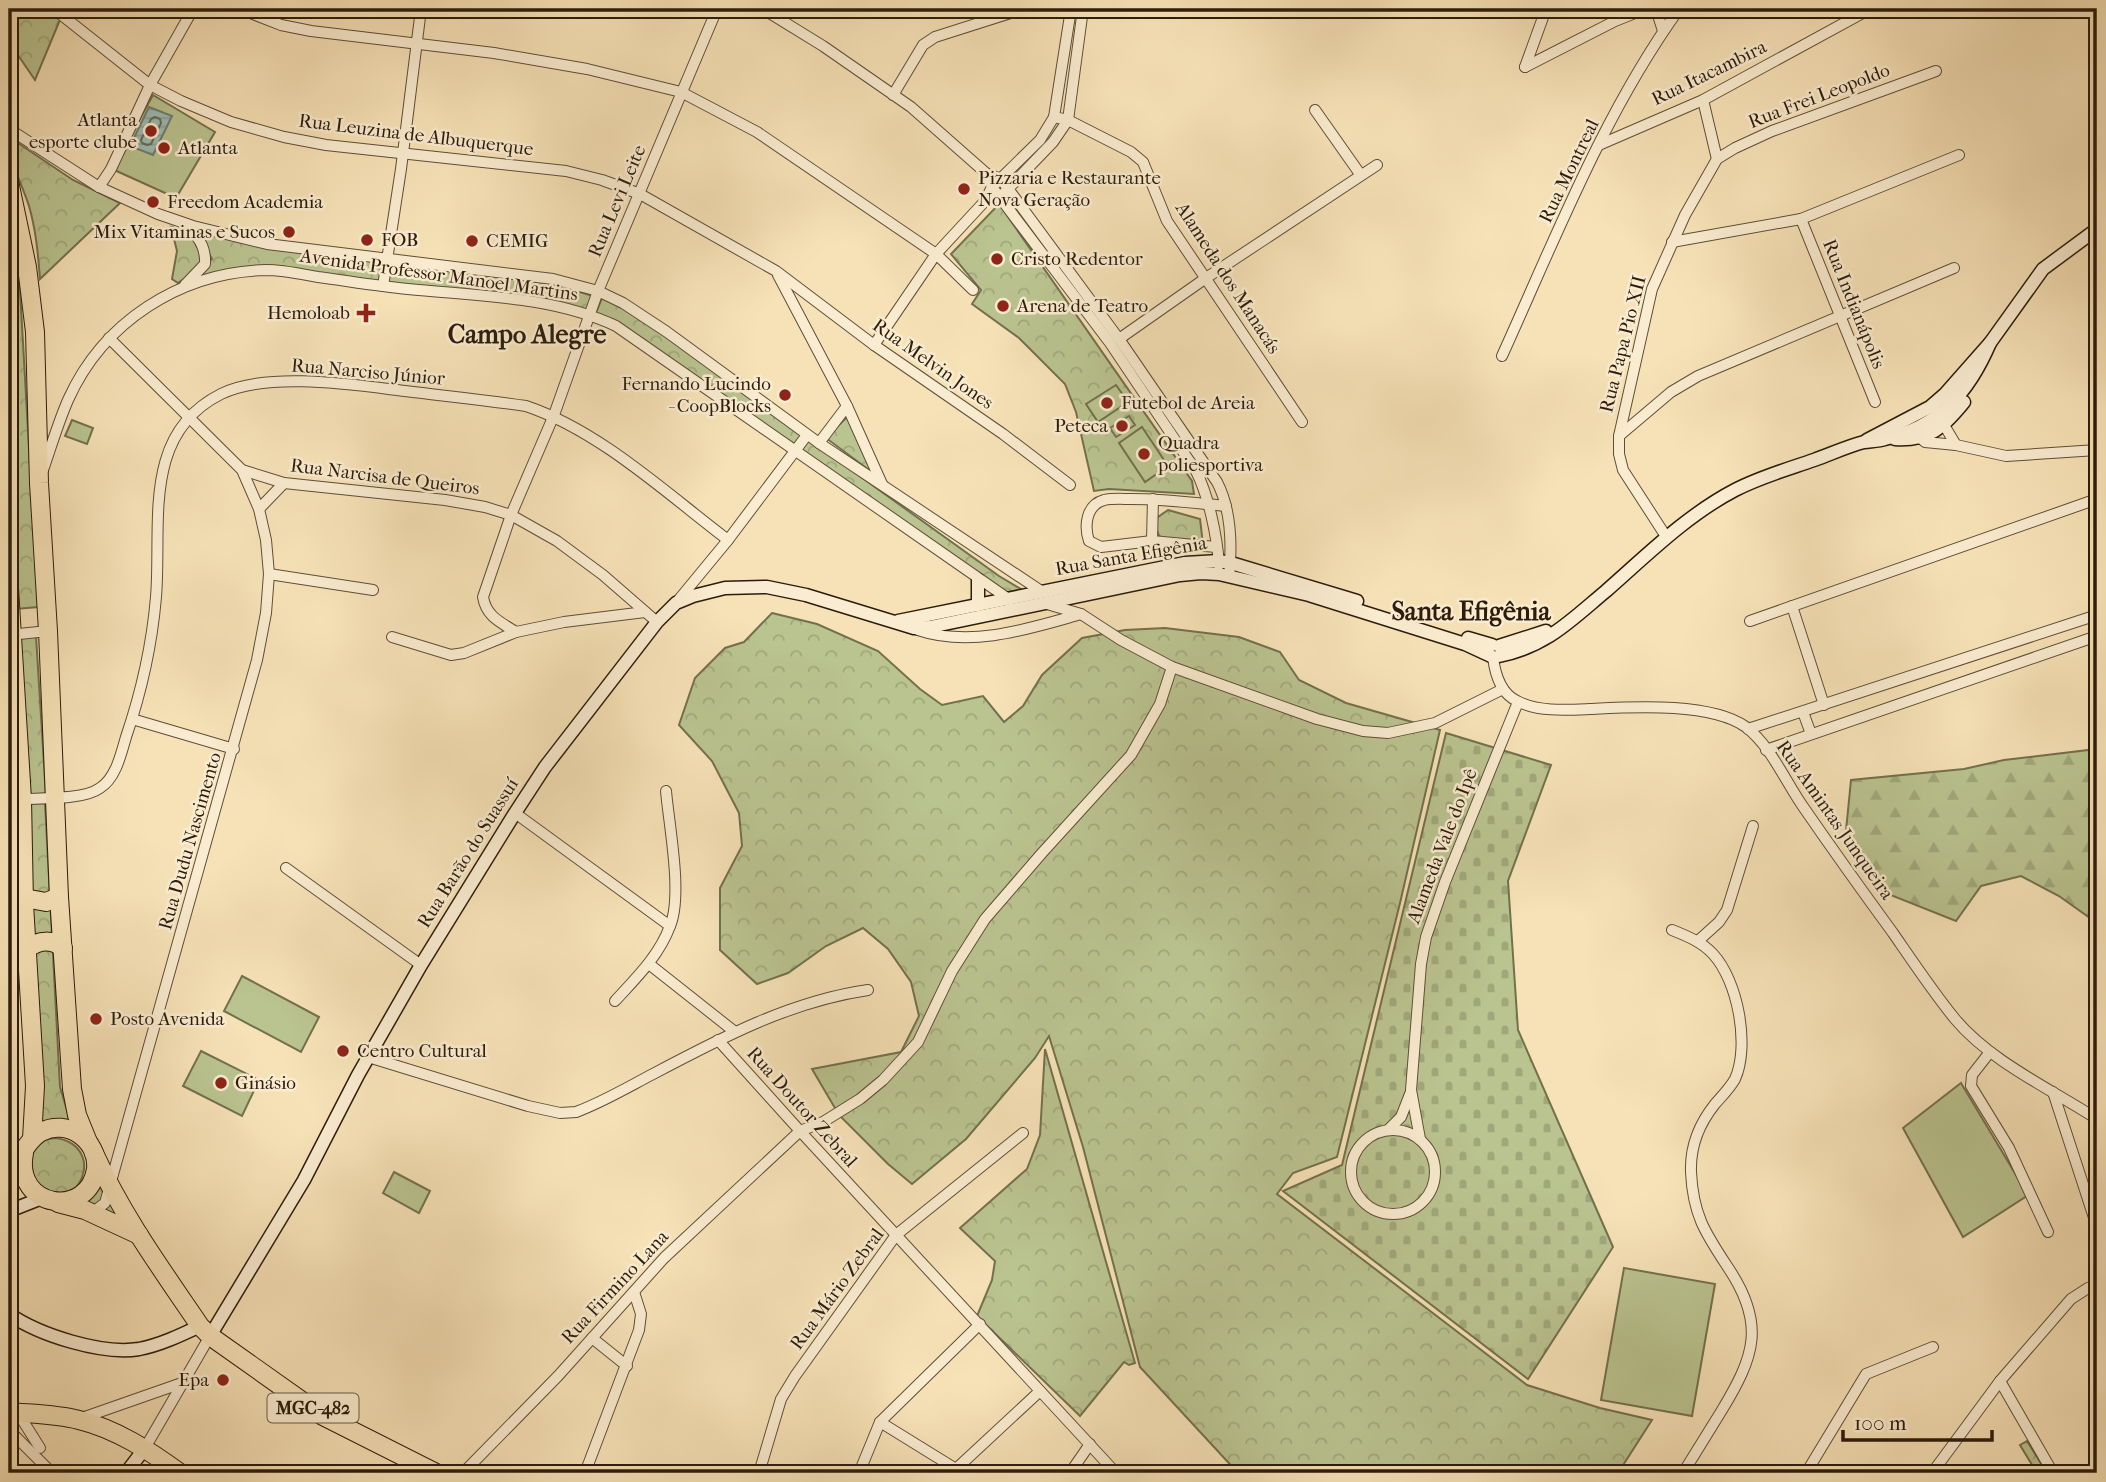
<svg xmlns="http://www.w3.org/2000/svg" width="2106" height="1482" viewBox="0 0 2106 1482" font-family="'IM FELL French Canon',serif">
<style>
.forest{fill:url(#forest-firs);stroke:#73704e;stroke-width:2}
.cemetery{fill:url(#cemetery-stones);stroke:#73704e;stroke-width:2}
.park{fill:url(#park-crowns);stroke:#73704e;stroke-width:2}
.garden{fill:#bac490;stroke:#73704e;stroke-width:2}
.water{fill:url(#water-rules);stroke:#707d71;stroke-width:2}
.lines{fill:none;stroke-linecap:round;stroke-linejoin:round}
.shore{stroke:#656c60;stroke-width:2}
.street-casing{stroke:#5f4e37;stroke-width:12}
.secondary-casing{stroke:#2c1c0c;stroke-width:15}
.highway-casing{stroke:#2c1c0c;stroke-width:20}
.street{stroke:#faecd0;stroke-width:10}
.secondary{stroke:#faecd0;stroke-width:12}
.highway{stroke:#f7e2b7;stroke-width:18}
.poi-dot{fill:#8f2418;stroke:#faecd0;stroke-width:2.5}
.labels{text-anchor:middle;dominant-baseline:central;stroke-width:5;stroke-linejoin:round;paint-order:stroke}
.shield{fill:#faecd0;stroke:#6a5a47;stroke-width:2}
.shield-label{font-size:18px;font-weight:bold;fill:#2c1c0c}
.street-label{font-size:19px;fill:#2c1c0c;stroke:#faecd0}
.poi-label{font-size:19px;fill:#2c1c0c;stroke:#faecd0;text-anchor:start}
.district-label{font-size:26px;font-weight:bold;fill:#2c1c0c;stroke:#faecd0}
</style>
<defs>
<pattern id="forest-firs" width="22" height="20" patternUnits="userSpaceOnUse" patternTransform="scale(1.75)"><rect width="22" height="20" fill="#bac490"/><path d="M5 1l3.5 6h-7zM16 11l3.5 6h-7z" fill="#a0a87b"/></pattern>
<pattern id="cemetery-stones" width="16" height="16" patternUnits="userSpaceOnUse" patternTransform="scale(1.75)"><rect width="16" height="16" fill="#bac490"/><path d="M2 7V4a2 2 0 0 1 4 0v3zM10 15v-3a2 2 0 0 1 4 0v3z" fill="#a0a87b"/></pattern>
<pattern id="park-crowns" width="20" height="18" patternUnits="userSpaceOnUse" patternTransform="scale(1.75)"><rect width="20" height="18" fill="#bac490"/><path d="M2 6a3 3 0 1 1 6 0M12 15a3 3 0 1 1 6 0" fill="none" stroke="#a0a87b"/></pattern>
<pattern id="water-rules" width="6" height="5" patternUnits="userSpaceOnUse" patternTransform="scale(1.75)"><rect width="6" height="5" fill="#9ebdb4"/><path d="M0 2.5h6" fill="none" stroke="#88a29a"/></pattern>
</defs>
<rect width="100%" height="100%" fill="#f7e2b7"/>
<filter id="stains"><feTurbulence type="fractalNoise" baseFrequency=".00286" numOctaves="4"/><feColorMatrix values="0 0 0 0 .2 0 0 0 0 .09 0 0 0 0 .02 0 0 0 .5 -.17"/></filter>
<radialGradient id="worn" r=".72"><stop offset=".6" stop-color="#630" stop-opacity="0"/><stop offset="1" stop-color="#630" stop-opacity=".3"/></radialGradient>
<!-- forest -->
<polygon class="forest" points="2097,749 2097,923 2059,896 2021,876 1981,886 1956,921 1883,892 1845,841 1851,780 1964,769 2004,760"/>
<!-- cemetery -->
<polygon class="cemetery" points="1446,733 1551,765 1508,881 1518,1030 1613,1247 1528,1379 1283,1191 1342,1165"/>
<!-- park -->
<g class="park">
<polygon points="9,9 68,9 59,22 35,80 9,42"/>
<path d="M9 137 73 180 120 203 40 279C38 254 36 230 29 206 21 181 9 163 9 137Z"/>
<polygon points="999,204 1192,481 1194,494 1109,489 1094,491 1076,412 1065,384 1019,338 972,304 981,290 951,254"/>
<polygon points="9,210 18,255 38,607 16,609 9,472"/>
<polygon points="193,226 383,261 381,284 263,267 195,280 212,259"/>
<polygon points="171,227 189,232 200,252 204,265 178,283 172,279 177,251"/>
<polygon points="390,260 547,282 593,296 587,311 541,297 387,283"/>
<polygon points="602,298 646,320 806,433 796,445 595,315"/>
<polygon points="847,417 873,473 826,438"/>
<polygon points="72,420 93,428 87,444 65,436"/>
<polygon points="808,439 999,576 1024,591 1010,595 799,452"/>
<polygon points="1168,510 1200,519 1203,544 1168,540 1159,536 1155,523 1158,517"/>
<polygon points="772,613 817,624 878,651 920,689 942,705 983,696 1004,722 1023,706 1042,675 1082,638 1125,630 1165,628 1239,637 1280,652 1299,680 1346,703 1440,730 1400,903 1337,1157 1293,1173 1277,1194 1527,1385 1600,1408 1652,1420 1618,1473 1238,1473 1140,1367 1083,1147 1049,1036 1035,1058 966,1139 912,1184 888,1164 839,1115 812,1069 901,1052 919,1016 911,982 888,949 863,928 826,946 788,973 757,984 720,950 720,888 742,846 739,813 712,761 679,725 695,678 725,648 744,642"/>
<polygon points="36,636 46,796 27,797 17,637"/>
<polygon points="45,803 60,1087 73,1130 36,1133 26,804"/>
<polygon points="1045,1049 1135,1363 1129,1365 1124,1362 1080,1416 977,1316 992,1280 995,1261 960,1228 1027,1169 1040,1135"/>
<path d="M54 1138C83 1140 94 1168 74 1190L54 1196 30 1179 31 1152 44 1140Z"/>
<polygon points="98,1170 133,1231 92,1207 83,1198"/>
<polygon points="2027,1441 2047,1473 2037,1473 2020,1445"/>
</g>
<!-- garden -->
<g class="garden">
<polygon points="153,95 215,132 176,198 112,169"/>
<polygon points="1116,385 1128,402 1098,422 1086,404"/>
<polygon points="1129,416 1135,425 1116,437 1110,428"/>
<polygon points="1142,427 1168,466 1145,482 1119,443"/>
<polygon points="242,976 319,1017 301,1052 224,1011"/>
<polygon points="201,1051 259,1080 242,1116 183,1086"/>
<polygon points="1961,1083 2019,1180 2030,1194 1963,1237 1903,1128"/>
<polygon points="394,1172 430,1191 419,1213 383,1193"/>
<polygon points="1624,1268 1715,1284 1692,1416 1601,1400"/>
</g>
<!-- water -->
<polygon class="water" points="149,107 172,116 153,155 130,146"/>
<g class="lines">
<!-- shore -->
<polygon class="shore" points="155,117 160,119 161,123 151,144 147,145 142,143 141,140 151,119"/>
<!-- street casing -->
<g class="street-casing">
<g id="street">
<polyline points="54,9 150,85 181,101 231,122 284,137 326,145 566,171 602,180 640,194 776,271 874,345 1003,434 1070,485"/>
<polyline points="240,9 281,25 311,31 494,53 587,69 681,92 757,132 936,254 973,290"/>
<path d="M763 9 823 46 911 107 987 174 1001 179 1119 339 1217 482C1231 509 1232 547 1229 577"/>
<polyline points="1656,9 1663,31"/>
<polyline points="1525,67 1615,21 1645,9"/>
<polyline points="1525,67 1546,9"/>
<polyline points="893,95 923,45 935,37 1023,9"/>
<polyline points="1703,100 1717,159"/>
<polyline points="1315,110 1360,174"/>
<polyline points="1054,117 1068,120 1131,152 1143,162 1167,221 1302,422"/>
<polyline points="9,129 99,187 158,214 193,226 267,244 553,279 598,291 623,303 667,332 819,443 1041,591"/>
<polyline points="1599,145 1703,100 1870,9"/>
<path d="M987 174 992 187 1110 343 1196 471C1209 497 1217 536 1219 565"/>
<polyline points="99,187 111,169 150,85 193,9"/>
<polyline points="1004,193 1053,142 1068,120 1083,9"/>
<polyline points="1801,219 1875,402"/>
<polyline points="1672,242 1801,219 1959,155"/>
<polyline points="778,275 847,406 882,484"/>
<path d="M185 285 205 264C206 246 198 237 186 224"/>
<polyline points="383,286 401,169 421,9"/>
<polyline points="1119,339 1206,278 1377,165"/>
<polyline points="874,345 936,254 985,201 992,187 1040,140 1054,117 1071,9"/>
<path d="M1502 356C1555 239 1604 113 1679 9"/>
<polyline points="1916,434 1925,442 1956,445 1941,420"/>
<polyline points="1619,436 1671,392 1698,376 1954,268"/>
<polyline points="819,443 847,406"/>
<polyline points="1956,445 2006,456 2097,450"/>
<path d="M43 470C51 447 58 423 68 400 103 322 180 272 266 270 283 270 301 274 318 277 348 281 378 286 408 289 478 296 552 296 616 326L1010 600"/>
<polyline points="242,470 284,483 445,500 485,507 511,515 557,541 603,575 657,622"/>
<polyline points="259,509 284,483"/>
<polyline points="1667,538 1623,470 1619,454 1619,436 1652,289 1685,215 1717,159 1735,148 1772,131 1936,71"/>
<polyline points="1152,541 1153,499"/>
<path d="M1216 547 1152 541 1101 547 1089 541C1084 526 1086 505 1104 500 1113 498 1123 499 1132 499 1163 499 1195 503 1226 506"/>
<polyline points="269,574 373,590"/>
<polyline points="676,603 728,540 807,435"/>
<polyline points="1047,604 1081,614 1121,640 1172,667 1317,719 1363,731 1388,733 1435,723 1503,689"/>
<polyline points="1792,606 1824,705"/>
<polyline points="1750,621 2097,499"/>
<path d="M918 630C971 648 1028 629 1081 614"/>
<path d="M516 632C500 622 486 616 483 597L511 515 554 415 598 291 717 9"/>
<polyline points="9,635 48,631"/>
<polyline points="392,637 451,655 464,653 516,632 564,622 645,612"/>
<path d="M1493 657C1495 674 1500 693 1517 701 1538 712 1567 710 1590 709 1632 707 1710 702 1746 727 1771 746 1786 783 1804 808 1833 850 1863 892 1893 933 1913 962 1933 992 1955 1019 1991 1062 2051 1089 2097 1119"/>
<polyline points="1803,712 1811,734"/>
<polyline points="132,719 234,749"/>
<polyline points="1748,729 2097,615"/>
<polyline points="1766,750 2097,636"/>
<path d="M22 799C42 798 84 800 100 788 116 778 121 754 126 737 141 693 152 644 156 597 162 524 141 434 221 394 267 371 355 385 405 391 445 396 486 400 526 406 600 431 666 493 728 540"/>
<polyline points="515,813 670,926"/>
<polyline points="286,868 421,965"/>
<path d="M1672 930C1687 936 1702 942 1713 954 1738 981 1750 1046 1735 1079 1730 1088 1722 1096 1715 1104 1699 1124 1690 1146 1691 1172 1693 1216 1706 1234 1729 1269 1766 1325 1754 1357 1722 1410 1709 1431 1696 1452 1683 1473"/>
<polyline points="1698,941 1719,922 1727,910 1753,826"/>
<polyline points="649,964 735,1032"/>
<path d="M615 1001C636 978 659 956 670 926 683 895 669 826 666 791"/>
<polyline points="718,1040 800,1131 1116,1473"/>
<polyline points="1990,1052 1972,1075 1971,1086 2009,1148 2048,1232"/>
<path d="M368 1057 528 1106 560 1113 576 1112C603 1102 628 1087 653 1074 721 1038 791 1001 868 990"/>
<polyline points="2053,1092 2097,1227"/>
<polyline points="1389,1129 1401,1117 1410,1094"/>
<circle cx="1393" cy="1172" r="42"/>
<polyline points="1420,1139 1411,1090 1421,964 1426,937 1445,882 1518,702"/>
<polyline points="92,1213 105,1203 257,660 266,613 269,574 266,540 259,509 242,470 109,338"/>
<polyline points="592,1338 627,1366"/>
<polyline points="2000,1381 2053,1473"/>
<polyline points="18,1413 40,1448"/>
<polyline points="82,1418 182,1383"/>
<polyline points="880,1422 956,1469"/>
<polyline points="9,1430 52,1473"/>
<polyline points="145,1448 210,1336"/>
<polyline points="463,1473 558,1376 664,1258 800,1131 823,1122 860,1099 883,1080 918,1042 952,971 985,919 1042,853 1131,755 1160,704 1172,667"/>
<polyline points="585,1473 639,1330 641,1314 634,1292"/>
<polyline points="759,1473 781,1399 795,1376 896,1235 1023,1133"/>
<polyline points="859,1473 880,1422 980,1324"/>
<polyline points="955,1473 956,1469 1040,1391"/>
<polyline points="1070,1473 1090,1444"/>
<polyline points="1806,1473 1866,1374 1933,1347"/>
<polyline points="1932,1473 2000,1381 2071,1299 2088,1288 2097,1286"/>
</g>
</g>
<!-- secondary casing -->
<g class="secondary-casing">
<g id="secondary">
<path d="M1895 439C1929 441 1943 428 1964 402"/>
<polyline points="1867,440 1930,407 1945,394 1990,343 2043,269 2097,229"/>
<polyline points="978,580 978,605"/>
<polyline points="898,621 1185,563 1219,561 1231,563 1357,601"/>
<polyline points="1468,638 1492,645"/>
<polyline points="1499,646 1546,631"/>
<path d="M1499 656C1547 646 1570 621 1606 591 1647 555 1687 515 1735 490 1760 477 1788 469 1814 460 1831 454 1848 446 1864 442 1871 441 1879 441 1885 439 1940 426 1969 392 1990 343"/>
<polyline points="9,1211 42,1198"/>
<path d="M9 1314C39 1335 102 1355 139 1349 160 1345 181 1335 200 1326"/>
<polyline points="210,1336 304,1180 358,1075 421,965 515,813 545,767 657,622 676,603 693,596 725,588 767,587 806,595 914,628 930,627 1180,575 1201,573 1219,574 1309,595 1465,644 1491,656"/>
<polyline points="126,1473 145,1448"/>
</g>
</g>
<!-- highway casing -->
<g class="highway-casing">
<g id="highway">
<polyline points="9,181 27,267 35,332 39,483 48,631 59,897 72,1089 77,1115 88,1142"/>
<polyline points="9,588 22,799 24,904 35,1086 32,1139"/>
<polyline points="24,898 46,902 59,897"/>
<path d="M28 948C39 940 52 939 63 948"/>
<path d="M94 1153C122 1215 162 1270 200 1326L210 1336 323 1416 436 1473"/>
<path d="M9 1174C18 1161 27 1140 41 1132 67 1118 99 1140 96 1169 89 1219 13 1209 24 1153"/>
<polyline points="58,1203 85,1210 139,1235"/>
<path d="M9 1412C32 1414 57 1414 79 1420 116 1429 150 1451 180 1473"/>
</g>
</g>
<!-- street -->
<use href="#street" class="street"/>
<!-- secondary -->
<use href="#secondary" class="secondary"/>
<!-- highway -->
<use href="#highway" class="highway"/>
</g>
<!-- markers -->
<g class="poi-dot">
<circle cx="151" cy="131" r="7"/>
<circle cx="164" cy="148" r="7"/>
<circle cx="964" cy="189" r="7"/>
<circle cx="153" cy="202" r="7"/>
<circle cx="289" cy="232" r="7"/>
<circle cx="367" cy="240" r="7"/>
<circle cx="472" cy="241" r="7"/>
<circle cx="997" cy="259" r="7"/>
<circle cx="1003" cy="306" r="7"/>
<path d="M362.5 302.5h7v7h7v7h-7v7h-7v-7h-7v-7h7z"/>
<circle cx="785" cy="395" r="7"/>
<circle cx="1107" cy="403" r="7"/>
<circle cx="1122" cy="426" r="7"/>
<circle cx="1144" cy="454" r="7"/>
<circle cx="96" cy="1019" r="7"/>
<circle cx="343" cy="1051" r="7"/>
<circle cx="221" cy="1083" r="7"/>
<circle cx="223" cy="1380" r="7"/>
</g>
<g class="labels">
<!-- shield labels -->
<rect class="shield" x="267.5" y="1393.5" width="91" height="29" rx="5"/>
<g class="shield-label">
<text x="313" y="1408">MGC-482</text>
</g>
<!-- street labels -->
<g class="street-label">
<text transform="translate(1709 73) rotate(-26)">Rua Itacambira</text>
<text transform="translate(1819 96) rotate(-21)">Rua Frei Leopoldo</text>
<text transform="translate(416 135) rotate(7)">Rua Leuzina de Albuquerque</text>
<text transform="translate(1569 171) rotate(-64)">Rua Montreal</text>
<text transform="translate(617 201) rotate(-67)">Rua Levi Leite</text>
<text transform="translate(439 275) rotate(8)">Avenida Professor Manoel Martins</text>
<text transform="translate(1228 278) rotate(57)">Alameda dos Manacás</text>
<text transform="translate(1854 304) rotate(68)">Rua Indianápolis</text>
<text transform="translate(1623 344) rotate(-76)">Rua Papa Pio XII</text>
<text transform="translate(933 364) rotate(35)">Rua Melvin Jones</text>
<text transform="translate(368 372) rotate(5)">Rua Narciso Júnior</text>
<text transform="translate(385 477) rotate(7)">Rua Narcisa de Queiros</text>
<text transform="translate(1131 556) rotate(-10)">Rua Santa Efigênia</text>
<text transform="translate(1835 820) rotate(55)">Rua Amintas Junqueira</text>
<text transform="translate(190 841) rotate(-74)">Rua Dudu Nascimento</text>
<text transform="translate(1442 846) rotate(-69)">Alameda Vale do Ipê</text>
<text transform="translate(468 853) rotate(-58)">Rua Barão do Suassuí</text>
<text transform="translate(802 1107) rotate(48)">Rua Doutor Zebral</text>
<text transform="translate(615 1287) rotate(-47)">Rua Firmino Lana</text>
<text transform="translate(837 1289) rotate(-54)">Rua Mário Zebral</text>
</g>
<!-- poi labels -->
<g class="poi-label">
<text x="137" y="120" text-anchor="end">Atlanta<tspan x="137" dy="22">esporte clube</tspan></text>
<text x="178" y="148">Atlanta</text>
<text x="978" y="178">Pizzaria e Restaurante<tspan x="978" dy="22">Nova Geração</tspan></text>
<text x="167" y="202">Freedom Academia</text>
<text x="275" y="232" text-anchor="end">Mix Vitaminas e Sucos</text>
<text x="381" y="240">FOB</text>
<text x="486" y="241">CEMIG</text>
<text x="1011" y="259">Cristo Redentor</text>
<text x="1017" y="306">Arena de Teatro</text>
<text x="350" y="313" text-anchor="end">Hemoloab</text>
<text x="771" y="384" text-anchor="end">Fernando Lucindo<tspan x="771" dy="22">- CoopBlocks</tspan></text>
<text x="1121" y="403">Futebol de Areia</text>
<text x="1108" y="426" text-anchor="end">Peteca</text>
<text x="1158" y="443">Quadra<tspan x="1158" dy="22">poliesportiva</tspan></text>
<text x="110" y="1019">Posto Avenida</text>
<text x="357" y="1051">Centro Cultural</text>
<text x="235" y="1083">Ginásio</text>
<text x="209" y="1380" text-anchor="end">Epa</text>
</g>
<!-- district labels -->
<g class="district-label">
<text x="527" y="334">Campo Alegre</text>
<text x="1471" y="611">Santa Efigênia</text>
</g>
</g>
<!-- margin -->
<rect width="2106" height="1482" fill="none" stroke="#f7e2b7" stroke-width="35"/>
<rect x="10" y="10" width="2085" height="1461" fill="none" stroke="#2c1c0c" stroke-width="3.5"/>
<rect x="18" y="18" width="2071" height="1447" fill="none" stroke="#2c1c0c" stroke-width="2"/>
<!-- scale -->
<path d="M1843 1430v10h149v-10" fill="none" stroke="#2c1c0c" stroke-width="3.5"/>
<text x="1854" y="1430" font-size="21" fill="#2c1c0c" stroke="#faecd0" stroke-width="5" paint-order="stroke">100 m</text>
<rect width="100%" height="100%" filter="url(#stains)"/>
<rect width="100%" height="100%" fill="url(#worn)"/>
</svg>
